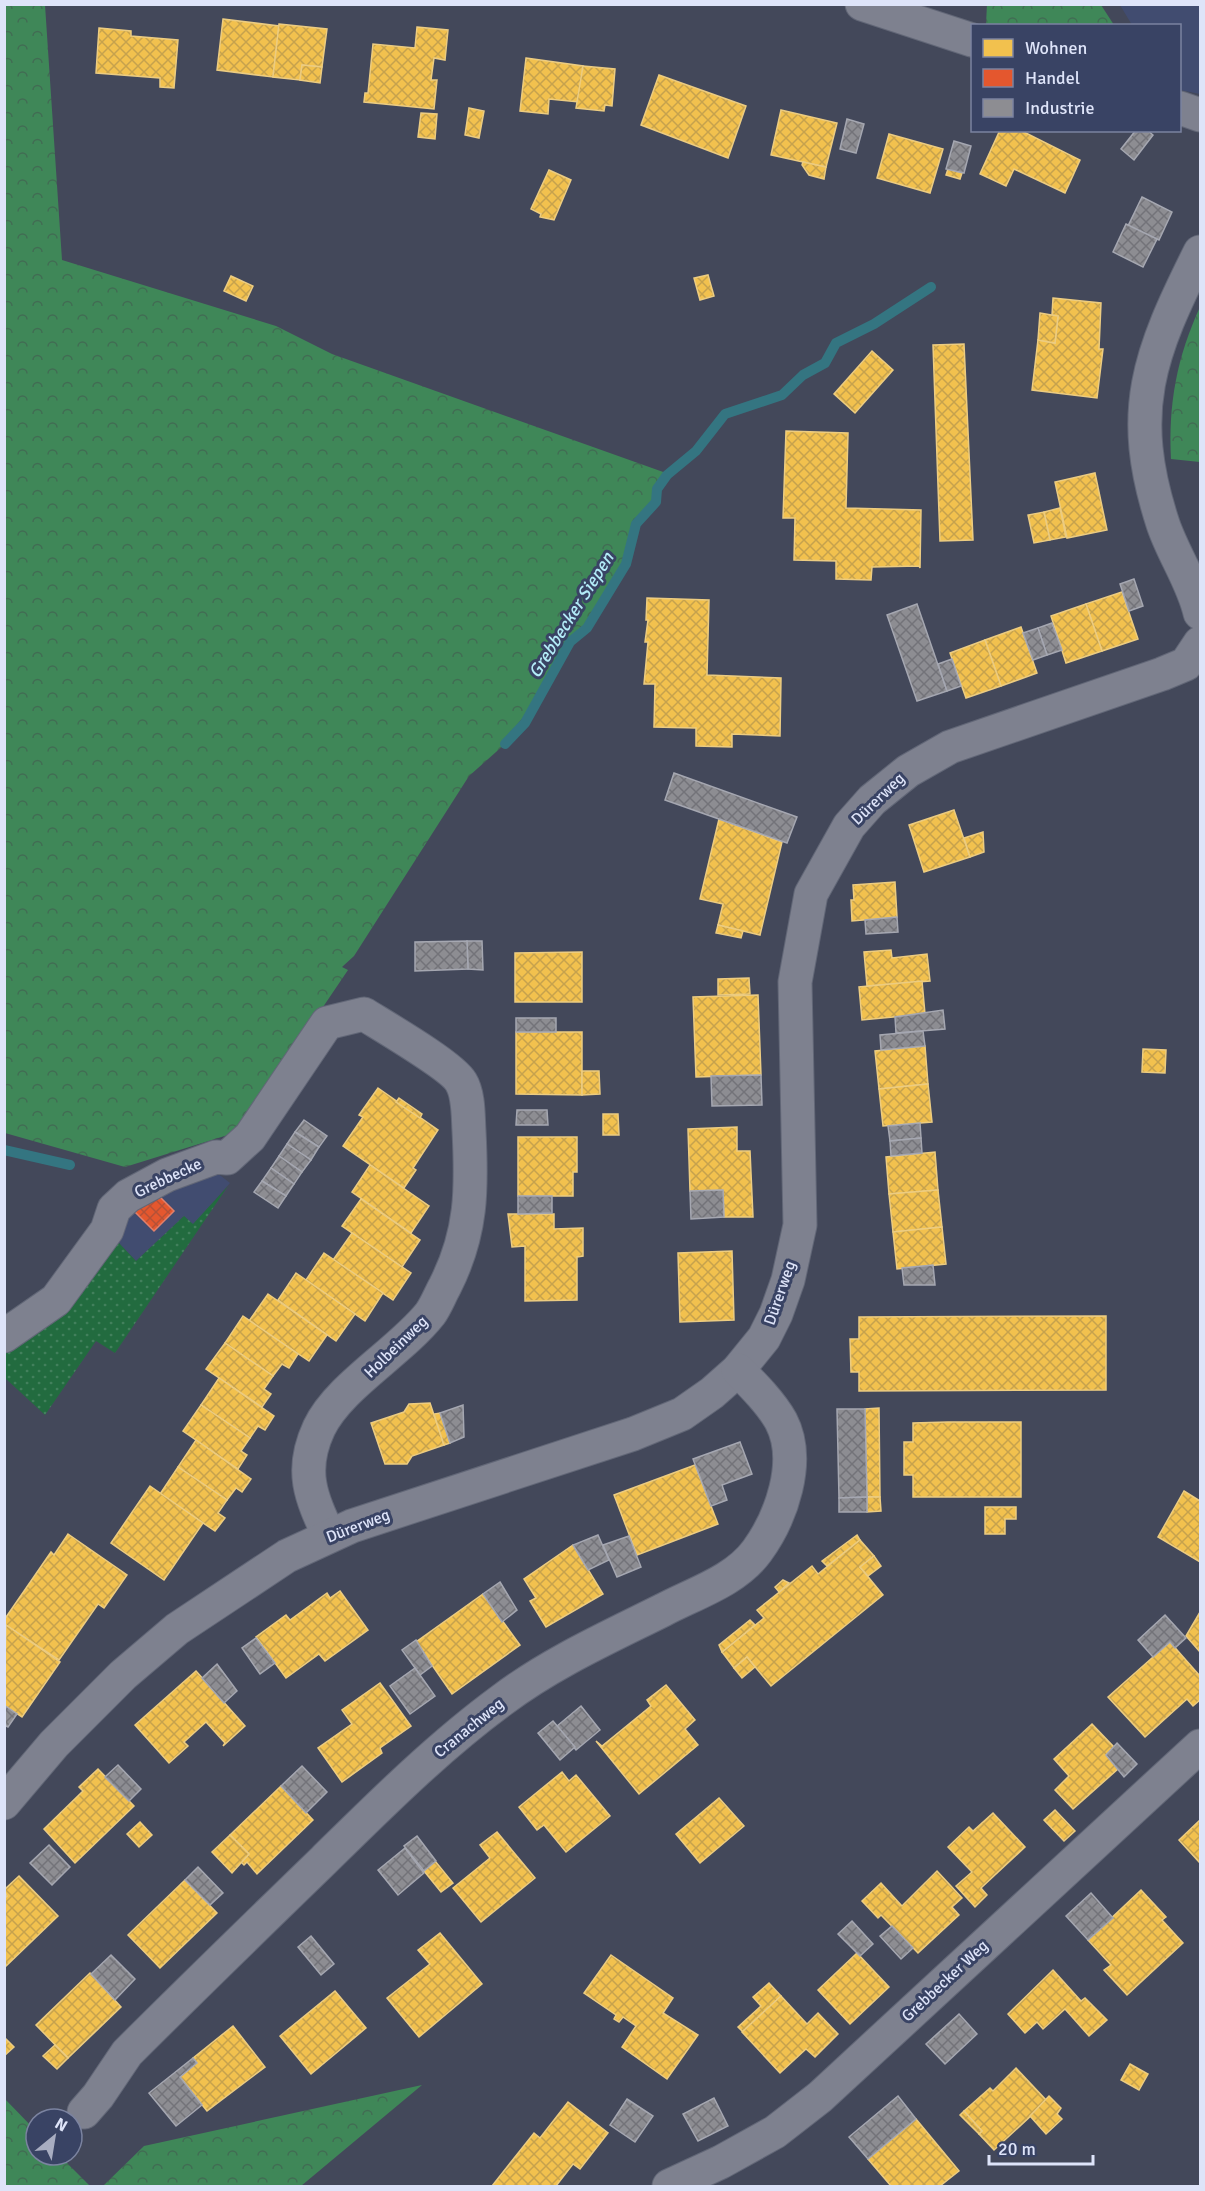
<svg xmlns="http://www.w3.org/2000/svg" width="1205" height="2191" viewBox="0 0 1205 2191" font-family="Signika,sans-serif">
<style>
.built{fill:#414c70}
.green{fill:url(#green-dots)}
.forest{fill:url(#forest-crowns)}
.homes{fill:url(#homes-cross-hatch);stroke:#eccc81;stroke-width:1.5}
.shops{fill:url(#shops-cross-hatch);stroke:#e2816b;stroke-width:1.5}
.industry{fill:url(#industry-cross-hatch);stroke:#a5a7b1;stroke-width:1.5}
.lines{fill:none;stroke-linecap:round;stroke-linejoin:round}
.stream{stroke:#347581;stroke-width:10}
.minor-casing{stroke:#626777;stroke-width:35}
.minor{stroke:#7e818f;stroke-width:33}
.labels{text-anchor:middle;dominant-baseline:central;stroke-width:6;stroke-linejoin:round;paint-order:stroke}
.street-label{font-size:16px;fill:#dee4f9;stroke:#394364}
.water-label{font-size:18px;font-style:italic;fill:#b3ecf8;stroke:#394364}
</style>
<defs>
<pattern id="green-dots" width="8" height="8" patternUnits="userSpaceOnUse" patternTransform="scale(1.5)"><rect width="8" height="8" fill="#226b3f"/><path d="M2 2h.1M6 6h.1" fill="none" stroke="#42805c" stroke-width="1.8" stroke-linecap="round"/></pattern>
<pattern id="forest-crowns" width="20" height="18" patternUnits="userSpaceOnUse" patternTransform="scale(1.5)"><rect width="20" height="18" fill="#3f8758"/><path d="M2 6a3 3 0 1 1 6 0M12 15a3 3 0 1 1 6 0" fill="none" stroke="#416c53"/></pattern>
<pattern id="homes-cross-hatch" width="8" height="8" patternUnits="userSpaceOnUse" patternTransform="scale(1.5)"><rect width="8" height="8" fill="#f2c14e"/><path d="M0 0l8 8M0 8l8-8" fill="none" stroke="#c6a24d"/></pattern>
<pattern id="shops-cross-hatch" width="8" height="8" patternUnits="userSpaceOnUse" patternTransform="scale(1.5)"><rect width="8" height="8" fill="#e4572e"/><path d="M0 0l8 8M0 8l8-8" fill="none" stroke="#b45137"/></pattern>
<pattern id="industry-cross-hatch" width="8" height="8" patternUnits="userSpaceOnUse" patternTransform="scale(1.5)"><rect width="8" height="8" fill="#8d8d92"/><path d="M0 0l8 8M0 8l8-8" fill="none" stroke="#737379"/></pattern>
</defs>
<rect width="100%" height="100%" fill="#43485a"/>
<!-- built -->
<g class="built">
<polygon points="1120,5 1200,5 1200,94 1180,90 1180,26 1132,25"/>
<polygon points="212,1169 230,1183 193,1225 184,1216 136,1261 117,1241 133,1210"/>
</g>
<!-- green -->
<polygon class="green" points="228,1186 115,1353 96,1341 45,1415 5,1378 5,1350 117,1241 136,1261 184,1216 193,1224"/>
<!-- forest -->
<g class="forest">
<polygon points="987,4 1101,5 1114,25 986,25"/>
<polygon points="4,5 45,5 62,260 276,326 332,354 666,473 656,487 654,501 635,522 625,562 585,626 568,641 534,705 502,742 505,744 469,776 354,956 342,967 348,970 235,1137 231,1134 125,1167 5,1133"/>
<path d="M1200 307V462L1171 459C1168 404 1177 357 1200 307Z"/>
<polygon points="422,2085 301,2186 103,2186 144,2146"/>
<polygon points="4,2098 36,2131 36,2155 59,2155 90,2186 5,2186"/>
</g>
<!-- homes -->
<g class="homes">
<polygon points="223,19 279,26 273,77 217,70"/>
<polygon points="279,24 327,29 322,67 302,65 300,80 273,77"/>
<polygon points="417,27 448,30 445,60 434,58 431,80 437,80 434,109 364,102 365,93 368,93 373,44 415,48"/>
<polygon points="99,28 131,31 131,36 178,40 174,88 160,87 160,78 96,73"/>
<polygon points="526,58 583,66 579,102 549,99 548,114 520,111"/>
<polygon points="302,65 322,67 320,83 300,80"/>
<polygon points="583,66 615,69 612,106 605,105 604,111 576,108"/>
<polygon points="659,75 746,106 728,158 641,125"/>
<polygon points="469,108 484,111 479,138 465,135"/>
<polygon points="781,110 837,123 826,167 771,155"/>
<polygon points="421,113 437,114 435,139 418,137"/>
<polygon points="1000,130 1020,130 1080,160 1065,193 1014,169 1006,186 980,174"/>
<polygon points="889,134 943,149 930,193 877,178"/>
<polygon points="803,162 826,167 824,179 809,175 802,165"/>
<polygon points="948,169 962,173 960,179 946,175"/>
<polygon points="549,170 571,180 554,220 540,217 541,214 531,209"/>
<polygon points="708,275 714,296 700,300 694,278"/>
<polygon points="231,276 253,286 246,301 224,291"/>
<polygon points="1053,298 1101,303 1099,349 1103,349 1097,398 1032,390 1038,340 1055,343 1058,316 1052,315"/>
<polygon points="1040,313 1058,316 1055,343 1038,340"/>
<polygon points="964,344 973,540 940,541 933,345"/>
<polygon points="872,351 893,370 855,413 834,394"/>
<polygon points="786,431 848,433 846,508 921,510 920,568 919,566 872,567 871,580 836,579 836,561 794,560 795,518 783,518"/>
<polygon points="1095,473 1107,530 1067,538 1055,482"/>
<polygon points="1060,508 1066,537 1050,540 1044,512"/>
<polygon points="1044,512 1050,540 1034,543 1028,515"/>
<polygon points="1122,592 1138,639 1102,651 1086,604"/>
<polygon points="647,598 709,600 707,675 781,678 780,736 732,734 732,747 696,746 696,728 654,727 655,684 644,684 648,642 645,642 648,620 646,620"/>
<polygon points="1086,604 1102,651 1066,663 1051,616"/>
<polygon points="1021,627 1037,673 1001,686 985,640"/>
<polygon points="985,640 1001,686 966,698 950,653"/>
<polygon points="954,810 970,857 924,872 909,825"/>
<polygon points="719,819 782,842 760,935 718,925 723,904 700,899"/>
<polygon points="983,832 984,852 970,857 964,838"/>
<polygon points="895,882 897,917 852,921 851,900 854,900 853,885"/>
<polygon points="718,925 743,931 741,938 716,933"/>
<polygon points="891,950 892,958 927,954 930,981 867,986 864,952"/>
<polygon points="582,952 582,1002 515,1002 515,953"/>
<polygon points="749,978 750,994 718,995 718,979"/>
<polygon points="922,981 925,1014 862,1020 859,987"/>
<polygon points="758,995 761,1075 696,1077 693,997"/>
<polygon points="516,1032 582,1032 582,1095 516,1094"/>
<polygon points="925,1046 928,1084 879,1089 875,1051"/>
<polygon points="1143,1049 1166,1050 1165,1073 1142,1072"/>
<polygon points="582,1071 599,1071 600,1094 582,1095"/>
<polygon points="928,1084 932,1122 883,1126 879,1089"/>
<polygon points="378,1088 438,1130 413,1168 416,1170 404,1188 343,1146 363,1117 359,1115"/>
<polygon points="399,1098 422,1114 420,1118 396,1102"/>
<polygon points="603,1114 618,1114 619,1135 603,1135"/>
<polygon points="737,1127 737,1151 750,1151 753,1217 724,1217 723,1190 690,1191 688,1129"/>
<polygon points="518,1137 577,1137 577,1172 573,1172 573,1196 518,1196"/>
<polygon points="935,1152 938,1190 889,1194 886,1157"/>
<polygon points="370,1165 429,1206 411,1233 352,1192"/>
<polygon points="938,1190 942,1227 893,1232 889,1194"/>
<polygon points="361,1199 420,1240 402,1267 342,1226"/>
<polygon points="508,1214 554,1214 554,1229 583,1228 583,1256 577,1257 577,1300 525,1301 525,1246 512,1247"/>
<polygon points="942,1227 946,1264 897,1269 893,1232"/>
<polygon points="352,1233 411,1273 393,1300 333,1260"/>
<polygon points="732,1251 734,1320 680,1322 678,1253"/>
<polygon points="324,1253 383,1293 365,1321 306,1280"/>
<polygon points="296,1273 355,1314 336,1341 278,1300"/>
<polygon points="268,1294 327,1335 309,1361 249,1321"/>
<polygon points="243,1316 298,1354 289,1368 282,1364 273,1376 225,1343"/>
<polygon points="1106,1316 1106,1390 859,1391 859,1372 851,1372 850,1339 859,1339 859,1317"/>
<polygon points="225,1343 273,1376 264,1389 271,1394 262,1407 206,1369"/>
<polygon points="219,1378 274,1416 265,1430 258,1426 250,1438 201,1405"/>
<polygon points="430,1403 444,1445 412,1456 407,1464 385,1464 371,1423 404,1412 409,1404"/>
<polygon points="201,1405 250,1438 241,1451 247,1455 238,1469 183,1431"/>
<polygon points="879,1408 880,1497 867,1497 865,1409"/>
<polygon points="440,1413 450,1443 444,1445 434,1414"/>
<polygon points="948,1422 1021,1422 1021,1497 913,1497 913,1475 904,1475 904,1442 913,1442 913,1423"/>
<polygon points="196,1440 251,1479 242,1492 236,1488 227,1500 178,1467"/>
<polygon points="695,1465 718,1524 637,1555 614,1495"/>
<polygon points="178,1467 227,1500 218,1513 225,1518 215,1531 160,1494"/>
<polygon points="150,1486 203,1523 164,1580 111,1543"/>
<polygon points="1184,1491 1200,1501 1200,1562 1158,1537"/>
<polygon points="867,1497 880,1497 881,1511 867,1512"/>
<polygon points="985,1507 1016,1507 1016,1519 1005,1519 1005,1534 985,1534"/>
<polygon points="68,1534 127,1575 104,1608 98,1604 59,1660 4,1624 4,1620 51,1552 54,1555"/>
<polygon points="857,1535 860,1540 827,1566 822,1561"/>
<polygon points="860,1540 874,1556 860,1567 883,1595 771,1686 747,1657 734,1668 722,1652 764,1618 757,1610 812,1566 818,1574"/>
<polygon points="573,1545 603,1594 546,1627 530,1601 536,1598 524,1579"/>
<polygon points="874,1556 881,1566 868,1576 860,1567"/>
<polygon points="783,1580 789,1583 779,1592 775,1587"/>
<polygon points="340,1591 368,1630 325,1661 319,1654 286,1678 256,1637 286,1615 290,1620 327,1593 330,1598"/>
<polygon points="483,1594 520,1645 452,1694 416,1642"/>
<polygon points="1200,1612 1200,1652 1186,1636"/>
<polygon points="750,1620 755,1625 722,1652 719,1645"/>
<polygon points="6,1625 60,1662 22,1717 4,1705"/>
<polygon points="1170,1642 1200,1676 1200,1700 1193,1706 1187,1699 1145,1737 1108,1697"/>
<polygon points="747,1657 755,1667 742,1678 734,1668"/>
<polygon points="196,1671 245,1726 223,1746 225,1743 206,1722 184,1742 188,1746 169,1763 135,1725"/>
<polygon points="380,1683 411,1726 380,1748 382,1753 342,1782 318,1748 352,1724 342,1710"/>
<polygon points="666,1685 695,1720 685,1729 698,1745 639,1794 596,1741 602,1746 651,1706 647,1700"/>
<polygon points="1092,1724 1114,1747 1106,1755 1118,1769 1073,1809 1055,1790 1069,1776 1054,1759"/>
<polygon points="98,1769 134,1806 75,1863 44,1829 83,1791 79,1787"/>
<polygon points="562,1772 569,1781 576,1775 610,1816 566,1852 544,1825 537,1830 519,1807"/>
<polygon points="281,1786 313,1820 257,1874 247,1862 244,1865 241,1862 249,1854 230,1835"/>
<polygon points="719,1798 744,1826 700,1863 676,1834"/>
<polygon points="1055,1810 1075,1831 1064,1841 1044,1820"/>
<polygon points="993,1813 1025,1847 981,1888 987,1895 975,1907 956,1886 972,1872 948,1847 969,1827 973,1831"/>
<polygon points="1200,1820 1200,1863 1179,1840"/>
<polygon points="140,1822 152,1835 139,1847 127,1834"/>
<polygon points="497,1832 535,1878 481,1922 453,1888 490,1858 480,1845"/>
<polygon points="230,1835 249,1854 232,1873 212,1852"/>
<polygon points="435,1861 453,1883 441,1892 424,1871"/>
<polygon points="937,1871 962,1898 952,1907 959,1915 918,1953 881,1915 878,1918 862,1901 881,1883 902,1906"/>
<polygon points="19,1876 58,1916 4,1968 4,1899 7,1896 4,1890"/>
<polygon points="185,1880 217,1913 160,1968 128,1935"/>
<polygon points="1141,1890 1166,1917 1162,1920 1183,1943 1127,1995 1104,1970 1111,1965 1088,1940"/>
<polygon points="440,1933 482,1984 419,2037 387,1998 430,1964 418,1950"/>
<polygon points="857,1953 889,1987 850,2024 818,1990"/>
<polygon points="611,1955 673,1998 663,2013 698,2035 667,2079 622,2047 636,2026 623,2017 619,2022 614,2019 616,2015 584,1993"/>
<polygon points="1053,1970 1081,2001 1085,1998 1107,2020 1089,2036 1065,2009 1043,2029 1037,2022 1025,2033 1008,2014"/>
<polygon points="90,1973 121,2007 68,2058 36,2025"/>
<polygon points="769,1983 781,1996 743,2032 738,2027 761,2006 753,1997"/>
<polygon points="335,1991 366,2028 311,2074 280,2036"/>
<polygon points="781,1996 807,2024 818,2013 838,2034 815,2057 806,2049 780,2073 742,2032"/>
<polygon points="233,2026 265,2067 207,2111 180,2077 197,2063 193,2058"/>
<polygon points="4,2037 14,2047 4,2056"/>
<polygon points="55,2045 68,2058 57,2069 43,2056"/>
<polygon points="1130,2064 1148,2074 1139,2090 1121,2080"/>
<polygon points="1016,2068 1047,2101 994,2150 979,2134 982,2131 964,2111 990,2088 993,2091"/>
<polygon points="1049,2096 1061,2108 1057,2114 1062,2119 1046,2134 1030,2116"/>
<polygon points="568,2102 608,2133 580,2169 573,2164 556,2186 492,2186 534,2133 540,2138"/>
<polygon points="964,2111 982,2131 979,2134 960,2115"/>
<polygon points="916,2119 959,2171 940,2186 891,2186 868,2159"/>
</g>
<!-- shops -->
<polygon class="shops" points="153,1190 174,1211 154,1231 133,1210"/>
<!-- industry -->
<g class="industry">
<polygon points="847,119 864,124 856,153 840,149"/>
<polygon points="1136,130 1147,130 1153,135 1134,160 1121,149"/>
<polygon points="954,141 971,146 964,173 946,169"/>
<polygon points="1142,197 1172,212 1159,240 1128,226"/>
<polygon points="1126,224 1157,239 1143,267 1113,252"/>
<polygon points="1134,579 1143,606 1129,611 1120,584"/>
<polygon points="917,604 947,691 917,701 887,615"/>
<polygon points="1052,623 1062,650 1047,655 1038,628"/>
<polygon points="1038,628 1047,655 1033,660 1023,633"/>
<polygon points="952,659 961,686 947,691 938,664"/>
<polygon points="674,773 797,817 787,843 665,800"/>
<polygon points="897,917 898,932 866,934 865,920"/>
<polygon points="467,941 482,941 483,970 468,969"/>
<polygon points="467,941 468,969 415,971 415,942"/>
<polygon points="943,1010 945,1029 896,1033 895,1017"/>
<rect x="516" y="1018" width="40" height="14"/>
<polygon points="923,1031 925,1046 881,1050 880,1035"/>
<polygon points="761,1075 762,1105 712,1106 711,1076"/>
<polygon points="517,1110 547,1110 548,1125 516,1125"/>
<polygon points="304,1120 327,1136 319,1147 295,1132"/>
<polygon points="920,1123 921,1138 890,1141 888,1126"/>
<polygon points="295,1132 319,1147 311,1160 287,1144"/>
<polygon points="921,1138 922,1153 891,1156 890,1141"/>
<polygon points="287,1144 311,1160 302,1172 279,1156"/>
<polygon points="279,1156 302,1172 294,1184 271,1168"/>
<polygon points="271,1168 294,1184 286,1196 262,1181"/>
<polygon points="262,1181 286,1196 278,1208 254,1192"/>
<polygon points="723,1190 724,1217 691,1219 690,1191"/>
<polygon points="518,1196 552,1196 552,1213 518,1214"/>
<polygon points="933,1265 935,1285 904,1285 902,1268"/>
<polygon points="463,1405 464,1437 450,1443 440,1413"/>
<polygon points="837,1409 865,1409 867,1497 839,1498"/>
<polygon points="740,1442 752,1474 722,1485 727,1500 711,1506 693,1459"/>
<polygon points="867,1497 867,1512 839,1512 839,1498"/>
<polygon points="598,1535 609,1560 588,1570 573,1545"/>
<polygon points="629,1536 641,1567 617,1577 603,1545"/>
<polygon points="500,1582 517,1610 502,1622 483,1594"/>
<polygon points="1165,1615 1186,1638 1175,1648 1170,1642 1153,1657 1138,1640"/>
<polygon points="256,1638 275,1663 260,1674 242,1648"/>
<polygon points="416,1640 432,1666 420,1675 402,1650"/>
<polygon points="217,1664 237,1691 224,1703 202,1678"/>
<polygon points="415,1668 435,1696 410,1714 390,1686"/>
<polygon points="4,1705 17,1714 8,1727 4,1725"/>
<polygon points="581,1706 600,1730 576,1750 557,1726"/>
<polygon points="553,1721 575,1747 560,1760 538,1733"/>
<polygon points="1117,1743 1137,1764 1124,1777 1106,1755"/>
<polygon points="118,1765 141,1789 129,1801 105,1777"/>
<polygon points="302,1766 327,1792 306,1813 281,1786"/>
<polygon points="417,1836 436,1861 424,1871 404,1846"/>
<polygon points="49,1845 70,1867 52,1885 30,1863"/>
<polygon points="405,1848 424,1873 398,1895 378,1870"/>
<polygon points="198,1867 223,1893 210,1905 185,1880"/>
<polygon points="1091,1893 1113,1918 1088,1940 1066,1916"/>
<polygon points="852,1921 873,1944 860,1956 838,1934"/>
<polygon points="892,1926 913,1948 901,1959 880,1936"/>
<polygon points="311,1936 334,1964 321,1975 298,1947"/>
<polygon points="111,1955 135,1979 115,2000 91,1974"/>
<polygon points="959,2014 977,2034 945,2064 926,2044"/>
<polygon points="193,2058 197,2063 180,2077 202,2105 176,2126 149,2093"/>
<polygon points="898,2096 916,2119 868,2159 849,2137"/>
<polygon points="714,2098 728,2126 698,2141 683,2114"/>
<polygon points="627,2099 653,2116 635,2142 610,2125"/>
</g>
<g class="lines">
<!-- stream -->
<g class="stream">
<polyline points="505,744 525,723 570,642 587,628 626,564 636,524 656,502 657,489 667,475 696,451 725,414 782,395 803,375 825,363 836,343 874,324 931,287"/>
<polyline points="4,1150 70,1165"/>
</g>
<!-- minor casing -->
<g class="minor-casing">
<g id="minor">
<polyline points="862,4 972,40"/>
<polyline points="1180,108 1200,115"/>
<path d="M1200 252C1149 354 1126 411 1163 524 1173 554 1193 582 1200 613"/>
<path d="M4 1336 56 1300 107 1230 114 1209 128 1196 167 1175 216 1157 227 1158 250 1137 327 1023 364 1014C383 1026 452 1066 461 1082 469 1095 468 1116 469 1131 472 1189 472 1233 445 1286 440 1295 436 1306 430 1314 400 1352 339 1386 319 1428 299 1471 311 1497 329 1536"/>
<polyline points="4,1803 54,1744 123,1675 177,1629 287,1556 352,1526 633,1434 682,1414 712,1393 738,1370 764,1338 776,1314 788,1280 800,1225 795,982 811,894 849,826 872,800 908,771 950,747 1162,674 1186,664 1200,643"/>
<path d="M84 2112 98 2096 127 2053C192 1988 258 1924 324 1860 381 1804 438 1747 502 1700 551 1663 609 1637 663 1610 695 1593 735 1581 757 1551 781 1518 802 1461 781 1421 771 1403 753 1385 738 1370"/>
<polyline points="669,2186 721,2162 775,2132 820,2097 1200,1746"/>
</g>
</g>
<!-- minor -->
<use href="#minor" class="minor"/>
</g>
<g class="labels">
<!-- street labels -->
<g class="street-label">
<text transform="translate(878 799) rotate(-44)">Dürerweg</text>
<text transform="translate(168 1178) rotate(-25)">Grebbecke</text>
<text transform="translate(780 1293) rotate(-71)">Dürerweg</text>
<text transform="translate(396 1347) rotate(-44)">Holbeinweg</text>
<text transform="translate(358 1526) rotate(-21)">Dürerweg</text>
<text transform="translate(469 1728) rotate(-39)">Cranachweg</text>
<text transform="translate(945 1981) rotate(-43)">Grebbecker Weg</text>
</g>
<!-- water labels -->
<g class="water-label">
<text transform="translate(571 615) rotate(-58)">Grebbecker Siepen</text>
</g>
</g>
<!-- border -->
<rect width="1205" height="2191" fill="none" stroke="#dee4f9" stroke-width="12"/>
<!-- legend -->
<rect x="971" y="24" width="210" height="108" fill="#394364" stroke="#7b83a0" stroke-width="1.5"/>
<rect x="983" y="39" width="30" height="18" fill="#f2c14e" stroke="#7b83a0" stroke-width="1.5"/>
<text x="1025" y="54" font-size="18" fill="#dee4f9">Wohnen</text>
<rect x="983" y="69" width="30" height="18" fill="#e4572e" stroke="#7b83a0" stroke-width="1.5"/>
<text x="1025" y="84" font-size="18" fill="#dee4f9">Handel</text>
<rect x="983" y="99" width="30" height="18" fill="#8d8d92" stroke="#7b83a0" stroke-width="1.5"/>
<text x="1025" y="114" font-size="18" fill="#dee4f9">Industrie</text>
<!-- north arrow -->
<g transform="translate(54 2137) rotate(30)"><circle r="28" fill="#394364" stroke="#7b83a0" stroke-width="1.5"/>
<path d="M0-4.5L10 22L0 15L-10 22Z" fill="#a8adc1"/>
<text y="-9" font-size="16" font-weight="bold" text-anchor="middle" fill="#dee4f9">N</text>
</g>
<!-- scale -->
<path d="M989 2155v9h104v-9" fill="none" stroke="#dee4f9" stroke-width="3"/>
<text x="998" y="2155" font-size="18" fill="#dee4f9" stroke="#394364" stroke-width="4.5" paint-order="stroke">20 m</text>
</svg>
